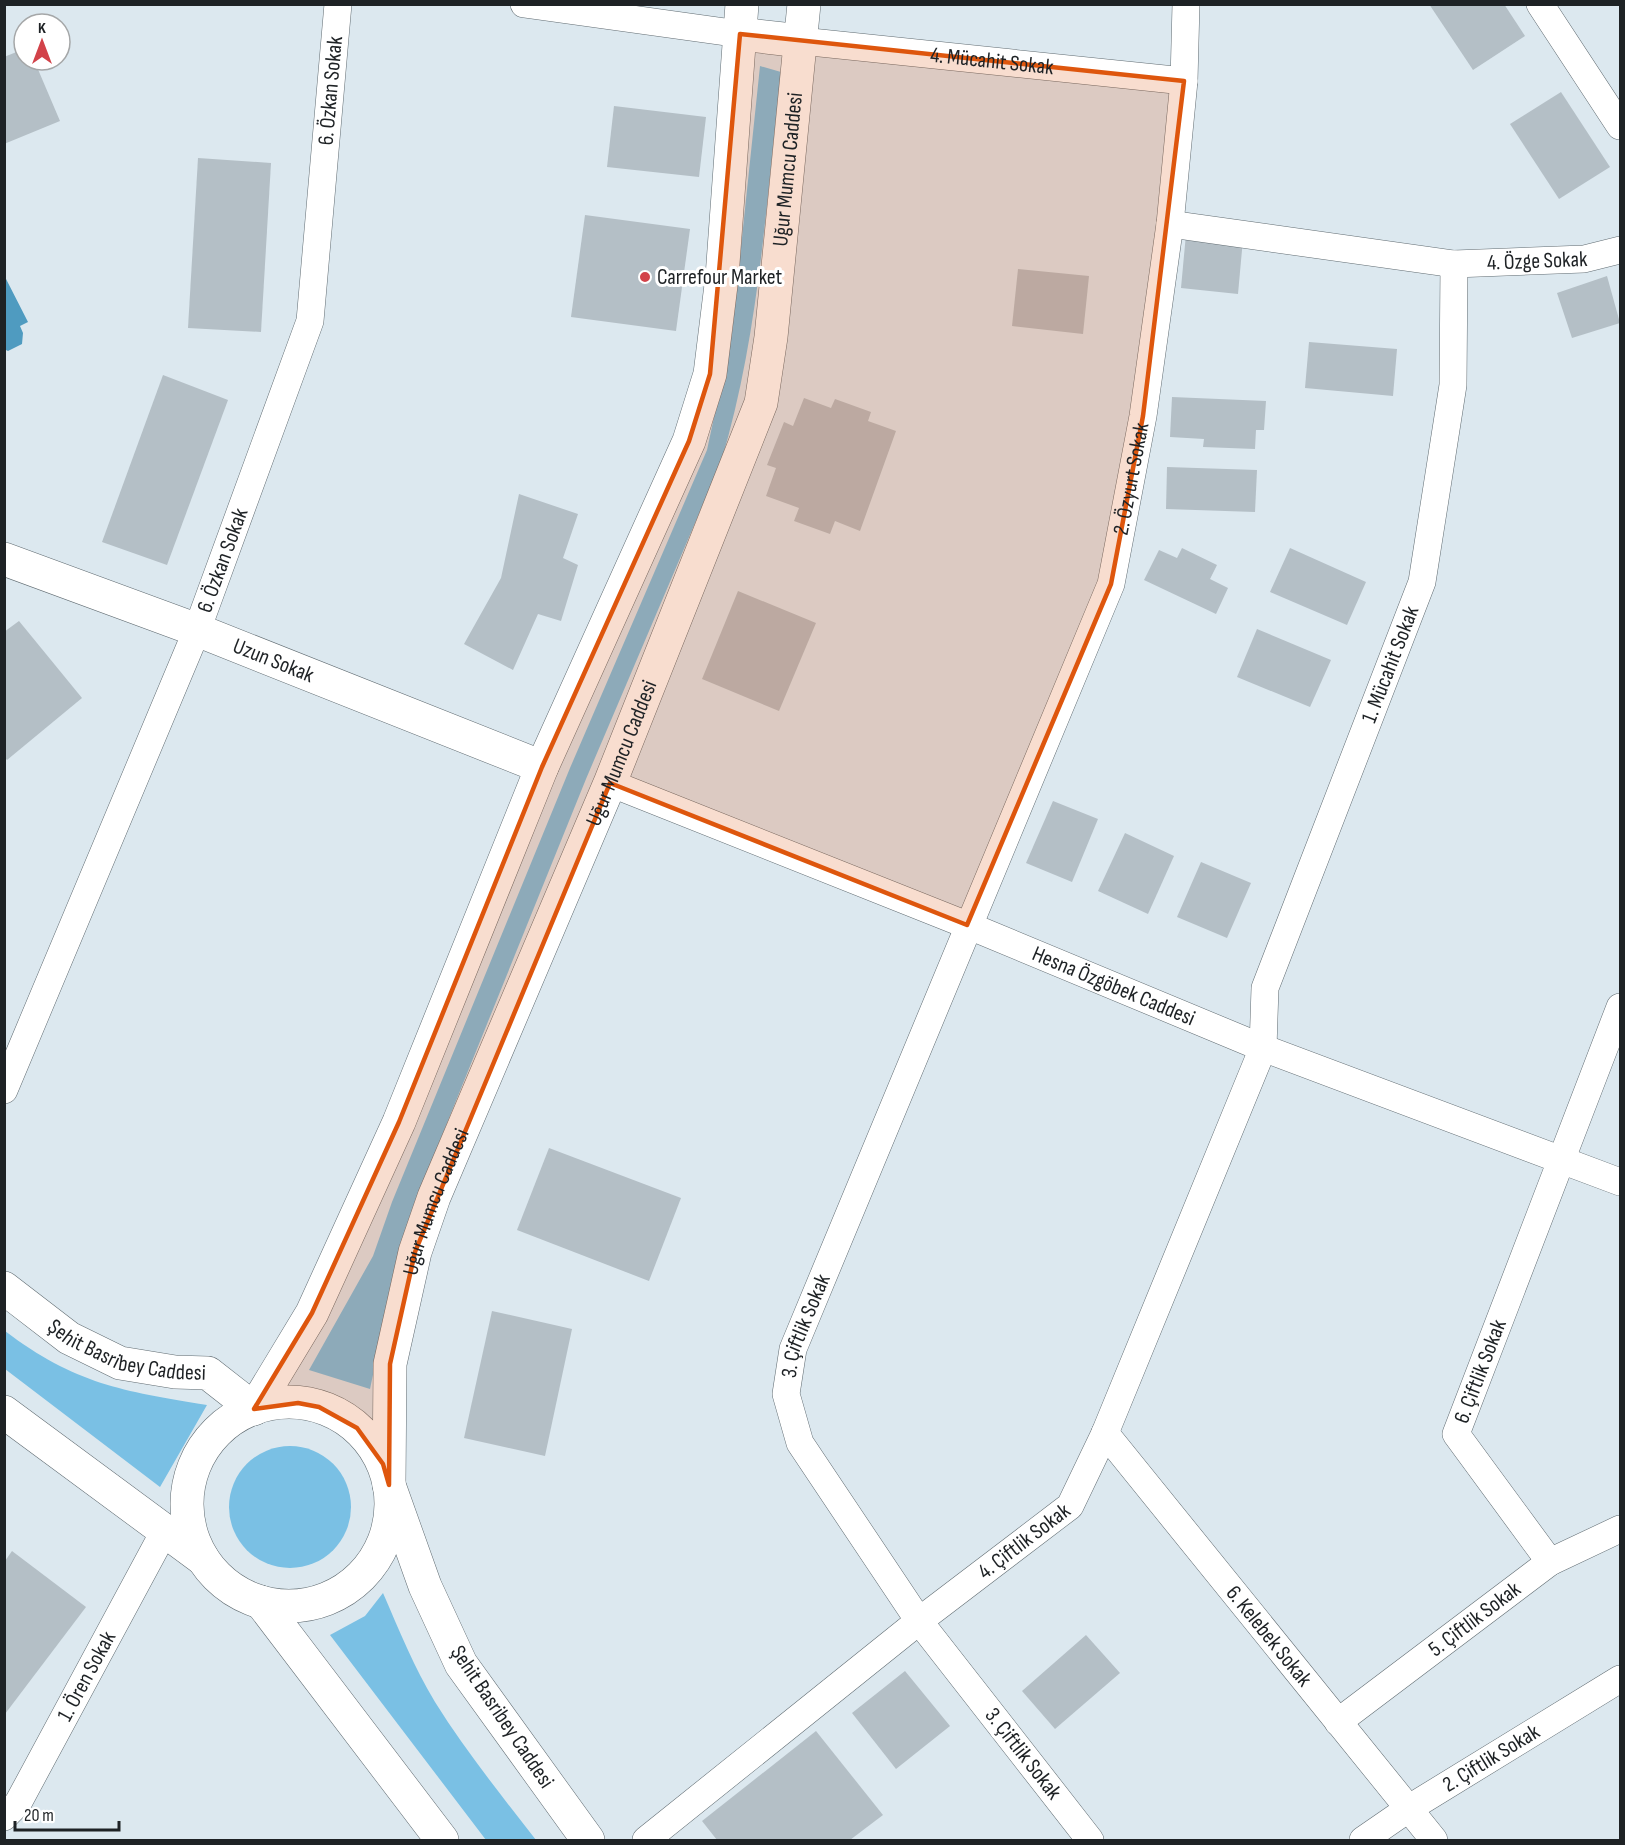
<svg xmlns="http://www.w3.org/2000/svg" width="1625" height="1845" viewBox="0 0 1625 1845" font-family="'Sofia Sans Condensed',sans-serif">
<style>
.green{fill:#7ac0e4}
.water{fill:#4f9bc0}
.building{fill:#b4bfc6}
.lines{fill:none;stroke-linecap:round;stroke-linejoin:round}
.street-casing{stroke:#616c72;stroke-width:28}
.secondary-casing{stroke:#616c72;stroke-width:34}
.street{stroke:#fff;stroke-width:27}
.secondary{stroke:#fff;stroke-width:33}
.marked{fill:#de560d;fill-opacity:0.2;stroke:#de560d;stroke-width:4.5;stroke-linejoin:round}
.poi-dot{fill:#d24249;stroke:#fff;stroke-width:2}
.labels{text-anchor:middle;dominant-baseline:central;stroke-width:6;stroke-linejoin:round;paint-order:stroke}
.street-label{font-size:22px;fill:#1e2225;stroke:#fff}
.poi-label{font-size:22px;fill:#1e2225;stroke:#fff;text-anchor:start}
</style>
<rect width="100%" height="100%" fill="#dce8ef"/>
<!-- green -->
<g class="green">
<path d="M760 66 781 72C766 203 759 336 721 462L586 779 422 1185 394 1275 370 1389 309 1370 373 1256 392 1202 570 768 707 450 732 333Z"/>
<path d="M5 1331C75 1384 122 1391 207 1405L160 1487 5 1369Z"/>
<circle cx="290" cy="1507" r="61"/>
<path d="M383 1593C399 1630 414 1667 435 1702 465 1750 501 1795 536 1840H486L330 1635 365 1616Z"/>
</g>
<!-- water -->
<polygon class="water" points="4,275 28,322 20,326 23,333 22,344 8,351 4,349"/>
<!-- building -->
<g class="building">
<polygon points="1429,4 1504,4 1525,36 1473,70"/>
<polygon points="24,49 24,60 34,60 60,121 4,144 4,57"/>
<polygon points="1561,92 1610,167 1559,199 1510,124"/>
<polygon points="614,106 706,117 699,177 607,167"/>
<polygon points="198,158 271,163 261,332 188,328"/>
<polygon points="585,215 690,229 676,331 571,317"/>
<polygon points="1186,234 1243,239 1238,294 1181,288"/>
<polygon points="1018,269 1089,276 1083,334 1012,326"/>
<polygon points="1607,276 1620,323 1572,338 1557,293"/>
<polygon points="1309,342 1397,349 1393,396 1305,388"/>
<polygon points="163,375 228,400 167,565 102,542"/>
<polygon points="1172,397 1266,401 1264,430 1256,430 1255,449 1203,447 1204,439 1170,437"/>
<polygon points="804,398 831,408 835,399 871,412 868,421 896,431 860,531 835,521 830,534 794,521 799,508 766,496 776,468 767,465 784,422 793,426"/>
<polygon points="1167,467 1257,470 1255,512 1166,509"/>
<polygon points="519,494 578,514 563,558 578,565 561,621 538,614 513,670 464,644 501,578"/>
<polygon points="1182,548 1217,565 1210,579 1228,588 1216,614 1144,580 1159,550 1177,558"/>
<polygon points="1290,548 1366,582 1347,625 1270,592"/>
<polygon points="738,591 816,623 779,711 702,679"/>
<polygon points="19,621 82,698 7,760 4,757 4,632"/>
<polygon points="1257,629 1331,660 1310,707 1237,677"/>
<polygon points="1053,801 1098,819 1072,882 1026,863"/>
<polygon points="1125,833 1174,856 1148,914 1098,891"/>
<polygon points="1201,862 1251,883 1227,938 1177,917"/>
<polygon points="549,1148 681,1198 649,1281 517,1230"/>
<polygon points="492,1311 572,1329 545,1456 464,1438"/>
<polygon points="12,1551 86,1607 5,1714 5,1561"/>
<polygon points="1086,1635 1120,1673 1055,1729 1022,1691"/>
<polygon points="905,1671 950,1726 896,1769 852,1713"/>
<polygon points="816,1731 883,1815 850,1840 717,1840 702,1821"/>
</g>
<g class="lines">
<!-- street casing -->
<g class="street-casing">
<g id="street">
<polyline points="524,4 740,34"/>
<polyline points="1540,4 1620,126"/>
<path id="s1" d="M801 41 1184 81"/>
<path id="s2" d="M1170 224 1454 264 1584 259 1620 250"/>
<path id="s3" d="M610 783 967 925 1263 1048 1620 1182"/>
<path id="s4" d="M4 1090 197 630 310 321 338 4"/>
<path id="s5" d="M1105 1433 1434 1840"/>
<path id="s6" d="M1550 1562 1456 1434 1620 1007"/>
<path id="s7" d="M1338 1722 1550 1562 1620 1529"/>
<path id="s8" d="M4 1817 18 1803 164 1532"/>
<path id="s9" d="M646 1840 919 1621 1070 1506 1105 1433 1263 1048 1265 988 1422 582 1453 385 1454 264"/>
<path id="s10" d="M1090 1840 919 1621 800 1443 786 1394 793 1349 1111 584 1143 416 1170 224 1184 81 1186 4"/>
<path id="s11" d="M1363 1840 1408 1809 1620 1679"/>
</g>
</g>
<!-- secondary casing -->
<g class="secondary-casing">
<g id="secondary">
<polyline points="740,34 801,41"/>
<path id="s12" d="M4 559 197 630 542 767"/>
<path id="s13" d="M4 1288 69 1338 120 1363 175 1372 208 1373 254 1409 312 1313 399 1122 542 767 689 441 710 374 722 277 742 4"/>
<circle cx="289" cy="1504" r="102"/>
<polyline points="4,1412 203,1559"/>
<polyline points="261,1602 442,1840"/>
<path id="s14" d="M588 1840 461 1664 425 1586 389 1485 390 1364 415 1252 434 1197 610 783 761 403 771 337 804 4"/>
</g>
</g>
<!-- street -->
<use href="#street" class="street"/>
<!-- secondary -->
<use href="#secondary" class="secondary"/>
</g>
<!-- marked area -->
<path class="marked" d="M740 34 1184 81 1143 416 1111 584 967 925 610 783 415 1252 390 1364 389 1485 383 1464 357 1428 319 1407 298 1403 254 1409 312 1313 399 1122 542 767 689 441 710 374Z"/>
<!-- markers -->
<circle class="poi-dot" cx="645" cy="277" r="6"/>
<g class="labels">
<!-- street labels -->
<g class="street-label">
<text stroke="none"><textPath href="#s1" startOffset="192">4. Mücahit Sokak</textPath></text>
<text stroke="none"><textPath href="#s4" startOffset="1059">6. Özkan Sokak</textPath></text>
<text stroke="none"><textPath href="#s14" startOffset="1798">Uğur Mumcu Caddesi</textPath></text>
<text stroke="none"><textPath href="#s2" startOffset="370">4. Özge Sokak</textPath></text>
<text stroke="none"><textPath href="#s10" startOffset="1524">2. Özyurt Sokak</textPath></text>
<text stroke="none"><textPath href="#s4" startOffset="573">6. Özkan Sokak</textPath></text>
<text stroke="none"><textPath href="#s12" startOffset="288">Uzun Sokak</textPath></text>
<text stroke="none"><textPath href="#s9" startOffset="1444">1. Mücahit Sokak</textPath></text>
<text stroke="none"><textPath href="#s14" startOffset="1186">Uğur Mumcu Caddesi</textPath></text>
<text stroke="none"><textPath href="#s3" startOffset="543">Hesna Özgöbek Caddesi</textPath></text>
<text stroke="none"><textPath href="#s14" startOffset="700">Uğur Mumcu Caddesi</textPath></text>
<text stroke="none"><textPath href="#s10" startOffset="614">3. Çiftlik Sokak</textPath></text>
<text stroke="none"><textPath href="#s13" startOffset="142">Şehit Basribey Caddesi</textPath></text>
<text stroke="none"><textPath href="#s6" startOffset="226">6. Çiftlik Sokak</textPath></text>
<text stroke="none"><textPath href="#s9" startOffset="482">4. Çiftlik Sokak</textPath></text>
<text stroke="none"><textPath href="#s7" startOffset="171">5. Çiftlik Sokak</textPath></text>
<text stroke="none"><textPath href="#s5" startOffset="261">6. Kelebek Sokak</textPath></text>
<text stroke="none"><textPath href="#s8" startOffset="164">1. Ören Sokak</textPath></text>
<text transform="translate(502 1717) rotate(56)">Şehit Basribey Caddesi</text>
<text transform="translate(1023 1754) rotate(52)">3. Çiftlik Sokak</text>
<text stroke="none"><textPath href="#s11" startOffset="152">2. Çiftlik Sokak</textPath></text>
</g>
<!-- poi labels -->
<g class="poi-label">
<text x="657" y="277">Carrefour Market</text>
</g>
</g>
<!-- border -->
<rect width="1625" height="1845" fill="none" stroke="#1e2225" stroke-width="12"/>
<!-- north arrow -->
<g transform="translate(42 42)"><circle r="28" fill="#ffffff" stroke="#a5a7a8" stroke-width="1.5"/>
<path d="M0-4.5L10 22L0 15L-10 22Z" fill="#d24249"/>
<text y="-9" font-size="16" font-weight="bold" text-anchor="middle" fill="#1e2225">K</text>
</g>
<!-- scale -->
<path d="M15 1821v9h104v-9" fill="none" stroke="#1e2225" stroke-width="3"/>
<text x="24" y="1821" font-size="18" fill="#1e2225" stroke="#ffffff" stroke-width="4.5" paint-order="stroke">20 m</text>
</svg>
